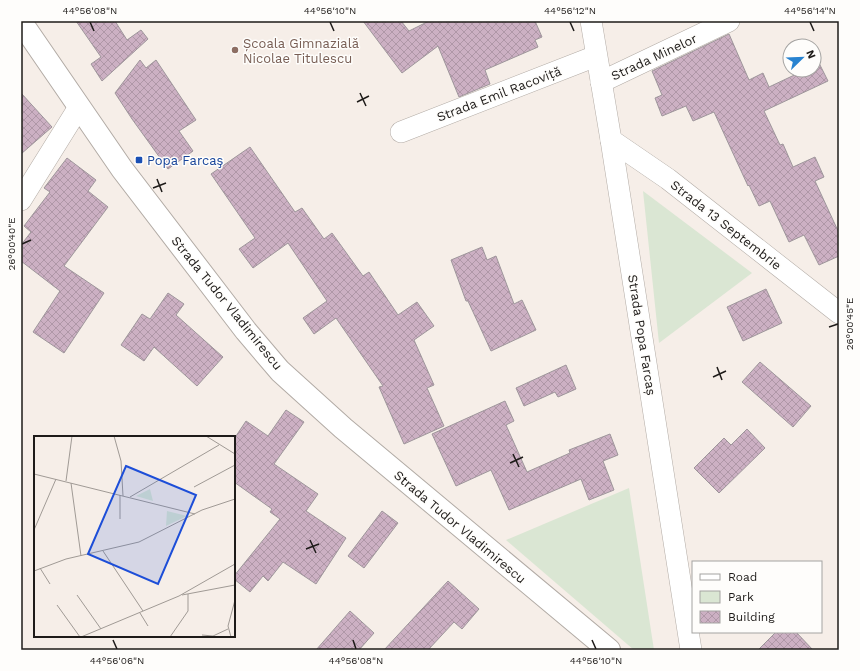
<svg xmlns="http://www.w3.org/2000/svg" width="860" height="671" viewBox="0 0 860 671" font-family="'Work Sans',sans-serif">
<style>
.park{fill:#dae6d3}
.building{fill:url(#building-cross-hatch);stroke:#9e969b}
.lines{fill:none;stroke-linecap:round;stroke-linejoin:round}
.street-casing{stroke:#b2aba5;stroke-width:22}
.secondary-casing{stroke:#b2aba5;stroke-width:24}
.street{stroke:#fff;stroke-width:21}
.secondary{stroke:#fff;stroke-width:22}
.ticks{fill:none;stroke:#1e1b19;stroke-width:1.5}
.education-dot{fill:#8d6e63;stroke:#fefdfb;stroke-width:1.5}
.transit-dot{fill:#1a4fb4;stroke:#fefdfb;stroke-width:1.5}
.labels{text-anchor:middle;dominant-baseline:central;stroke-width:3;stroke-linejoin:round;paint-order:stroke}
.education-label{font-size:13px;fill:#785e54;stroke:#fefdfb;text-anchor:start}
.street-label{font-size:13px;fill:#1e1b19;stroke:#fefdfb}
.transit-label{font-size:13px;fill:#164399;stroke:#fefdfb;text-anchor:start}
.inset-road{fill:none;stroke:#a09a95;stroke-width:1}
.view{fill:#1d4ed8;fill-opacity:0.15;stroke:#1d4ed8;stroke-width:2}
.inset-edge{fill:none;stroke:#1e1b19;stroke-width:2}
.neatline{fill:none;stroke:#1e1b19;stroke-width:1.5}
.ticks-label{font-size:10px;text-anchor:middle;fill:#1e1b19}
</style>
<defs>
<pattern id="building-cross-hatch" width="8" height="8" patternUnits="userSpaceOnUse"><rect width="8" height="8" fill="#ccb0c3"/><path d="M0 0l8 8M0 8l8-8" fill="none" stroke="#af97a7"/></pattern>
</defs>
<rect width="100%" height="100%" fill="#f6eee8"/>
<!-- park -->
<g class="park">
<polygon points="643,191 752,273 659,343"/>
<polygon points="629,488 654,650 634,650 506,540"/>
</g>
<!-- building -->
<g class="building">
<polygon points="76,21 115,21 127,40 141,30 148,39 102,81 91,64 101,57"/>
<polygon points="363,21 401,21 409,31 429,21 535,21 542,37 535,40 538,47 485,70 490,84 459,97 438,46 402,73"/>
<polygon points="729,34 749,80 763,73 769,87 805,70 814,70 814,66 819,63 828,81 764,111 780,145 783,144 793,167 815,157 824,177 815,181 839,233 839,256 819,265 804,235 789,242 770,201 759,206 749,185 748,186 714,112 693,121 686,106 662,116 655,98 662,95 652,71"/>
<polygon points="140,60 146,68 156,60 196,120 179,131 193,151 168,169 132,119 115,93"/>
<polygon points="21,93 52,127 21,154"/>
<polygon points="250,147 295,212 302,208 324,239 332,233 363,276 369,272 398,315 417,302 434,326 414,340 434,385 427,388 444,426 404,444 379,387 383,386 336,318 314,334 303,318 327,301 288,243 253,268 239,249 255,238 211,174"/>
<polygon points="67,158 96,180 88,191 108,207 64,266 104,293 64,353 33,332 60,291 21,261 21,245 31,232 24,226 50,192 44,188"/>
<polygon points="482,247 487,260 496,256 514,304 522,300 536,330 491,351 468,301 466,301 451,260"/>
<polygon points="766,289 782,323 743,341 727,307"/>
<polygon points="168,293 184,304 176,315 223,357 197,386 154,347 144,361 121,345 142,314 150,319"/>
<polygon points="760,362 811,406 793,427 742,382"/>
<polygon points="566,365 576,389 558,397 555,392 524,406 516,388"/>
<polygon points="505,401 514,421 506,425 527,472 570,453 569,450 610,434 618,455 603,461 614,490 589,500 581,479 509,510 491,470 456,486 432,434"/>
<polygon points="286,410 304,422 274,464 318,494 306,511 346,538 316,584 283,562 268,581 263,576 250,592 234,579 234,576 280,519 270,512 272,509 234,482 234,439 246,421 268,436"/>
<polygon points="747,429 765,448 719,493 694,468 724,438 731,445"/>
<polygon points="382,511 398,523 364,568 348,556"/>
<polygon points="448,581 479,609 462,629 454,622 428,650 384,650"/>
<polygon points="350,611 374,633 359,650 316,650"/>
<polygon points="776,632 796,632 813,650 758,650"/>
</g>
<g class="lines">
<!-- street casing -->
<g class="street-casing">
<g id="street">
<polyline points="591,21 611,140 691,650"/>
<polyline points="601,82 729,21"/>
<polyline points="401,132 596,56"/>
<polyline points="611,140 668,179 839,313"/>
<polyline points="21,200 79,107"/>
</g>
</g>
<!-- secondary casing -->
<g class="secondary-casing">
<polyline id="secondary" points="21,22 122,169 246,331 280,371 343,428 609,650"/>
</g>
<!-- street -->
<use href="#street" class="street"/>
<!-- secondary -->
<use href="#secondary" class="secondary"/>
</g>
<!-- ticks -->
<path class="ticks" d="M90 22 94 31M330 22 334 31M570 22 574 31M810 22 814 31M360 93 366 106M357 102 369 96M157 179 162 192M153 188 166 183M22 244 31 240M829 327 838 324M717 367 722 380M713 377 726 371M513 454 519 467M510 463 523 457M310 540 316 553M306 549 319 544M113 640 117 649M353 640 356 649M592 640 596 649"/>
<!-- markers -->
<circle class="education-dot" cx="235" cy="50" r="4"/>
<rect class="transit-dot" x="135" y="156" width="8" height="8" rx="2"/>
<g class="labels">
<!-- education labels -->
<g class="education-label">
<text x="243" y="43">Școala Gimnazială<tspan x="243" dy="15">Nicolae Titulescu</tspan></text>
</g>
<!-- street labels -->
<g class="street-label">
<text transform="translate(654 57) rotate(-25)">Strada Minelor</text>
<text transform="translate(499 94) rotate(-21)">Strada Emil Racoviță</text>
<text transform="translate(726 225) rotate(38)">Strada 13 Septembrie</text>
<text transform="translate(227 303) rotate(51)">Strada Tudor Vladimirescu</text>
<text transform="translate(642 335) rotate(81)">Strada Popa Farcaș</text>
<text transform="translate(460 527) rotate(40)">Strada Tudor Vladimirescu</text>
</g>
<!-- transit labels -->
<g class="transit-label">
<text x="147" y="160">Popa Farcaş</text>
</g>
</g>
<!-- overview -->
<g transform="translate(34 436)">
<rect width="201" height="201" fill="#f6eee8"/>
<path d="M116 53 119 65 102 60ZM133 75 153 80 132 90Z" fill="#dae6d3"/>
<path class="inset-road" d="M80 0 87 25 89 60M172 0 201 18M0 38 161 78M32 45 38 0M37 47 47 120M160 51 201 29M96 61 185 9M86 83V59M0 94 22 43M69 115 109 175M6 132 16 148M0 135 32 123 105 106 168 74 201 63M43 159 67 193M148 159 201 149M23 169 46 201M106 177 114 190M168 199 179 200 194 193M47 201 145 160 201 128M136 201 154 175V158M197 201 194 190 201 164"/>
<path class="view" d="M92 30 162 59 124 148 54 118Z"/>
<rect width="201" height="201" class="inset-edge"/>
</g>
<!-- border -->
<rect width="860" height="671" fill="none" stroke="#fefdfb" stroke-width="44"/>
<!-- legend -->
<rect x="692" y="561" width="130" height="72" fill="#fefdfb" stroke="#a4a3a1"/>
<rect x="700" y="574" width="20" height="6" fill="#ffffff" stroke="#a4a3a1"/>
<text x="728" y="581" font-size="12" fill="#1e1b19">Road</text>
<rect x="700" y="591" width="20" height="12" fill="#dae6d3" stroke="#a4a3a1"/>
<text x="728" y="601" font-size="12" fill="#1e1b19">Park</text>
<rect x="700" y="611" width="20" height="12" fill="url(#building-cross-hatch)" stroke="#a4a3a1"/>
<text x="728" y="621" font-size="12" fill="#1e1b19">Building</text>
<!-- north arrow -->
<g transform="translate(802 58) rotate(67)"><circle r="19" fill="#fefdfb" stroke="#a4a3a1"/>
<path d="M0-3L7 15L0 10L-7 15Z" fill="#2883d0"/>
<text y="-6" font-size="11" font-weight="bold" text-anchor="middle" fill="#1e1b19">N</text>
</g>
<rect x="22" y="22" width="816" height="627" class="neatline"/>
<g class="ticks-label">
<text x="90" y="14">44°56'08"N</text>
<text x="330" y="14">44°56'10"N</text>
<text x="570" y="14">44°56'12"N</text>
<text x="810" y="14">44°56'14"N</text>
<text transform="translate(11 244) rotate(-90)" y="4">26°00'40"E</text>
<text transform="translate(849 324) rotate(-90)" y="4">26°00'45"E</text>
<text x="117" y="664">44°56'06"N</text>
<text x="356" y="664">44°56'08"N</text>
<text x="596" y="664">44°56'10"N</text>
</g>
</svg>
